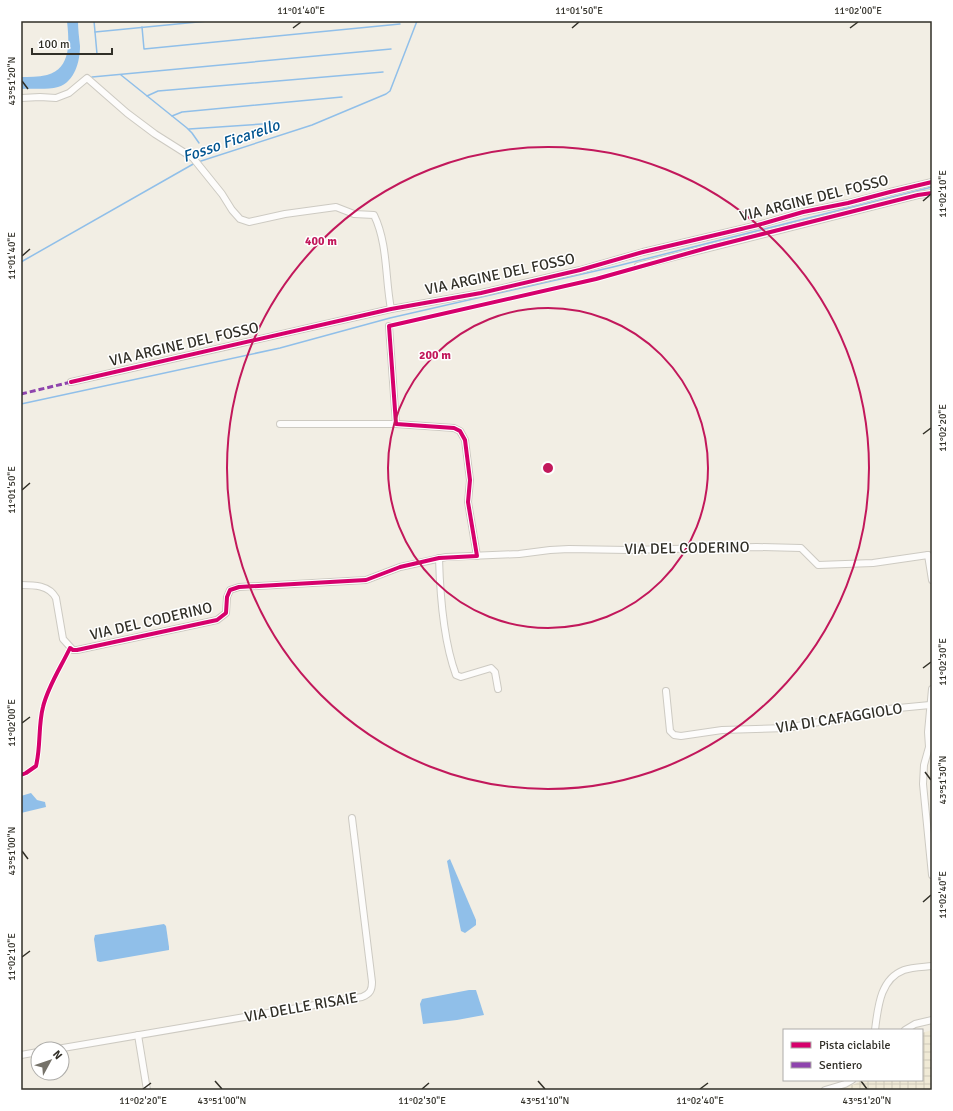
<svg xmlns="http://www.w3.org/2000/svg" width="953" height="1111" viewBox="0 0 953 1111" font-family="Signika,sans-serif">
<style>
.industrial{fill:url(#industrial-grid)}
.water{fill:#90bfe9}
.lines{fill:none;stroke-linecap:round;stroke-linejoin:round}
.stream{stroke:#90bfe9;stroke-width:1.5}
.minor-casing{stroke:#cdcac2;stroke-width:8}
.minor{stroke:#fdfcfb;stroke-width:6}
.quiet{stroke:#8e44ad;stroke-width:3;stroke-dasharray:6 3;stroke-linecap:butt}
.cycleway-casing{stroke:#fff;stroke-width:6}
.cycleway{stroke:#d6006c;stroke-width:4}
.ticks{fill:none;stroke:#312f27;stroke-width:1.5}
.ring{fill:none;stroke:#c2185b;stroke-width:2}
.labels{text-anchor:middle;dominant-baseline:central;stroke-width:3;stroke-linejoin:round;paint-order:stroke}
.street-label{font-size:15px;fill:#312f27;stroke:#fff}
.water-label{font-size:16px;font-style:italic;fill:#025590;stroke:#fff}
.centre{fill:#c2185b;stroke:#fff;stroke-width:2}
.ring-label{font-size:12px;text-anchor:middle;font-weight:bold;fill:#c2185b;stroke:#fff;stroke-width:3;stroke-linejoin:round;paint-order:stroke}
.neatline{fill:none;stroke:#312f27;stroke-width:1.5}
.ticks-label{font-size:10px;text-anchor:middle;fill:#312f27}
</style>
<defs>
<pattern id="industrial-grid" width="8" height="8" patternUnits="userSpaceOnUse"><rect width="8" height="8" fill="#f0ead6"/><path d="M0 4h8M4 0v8" fill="none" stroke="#cec9b8"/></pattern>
</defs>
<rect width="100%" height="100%" fill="#f2eee4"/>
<!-- industrial -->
<polygon class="industrial" points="932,1030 932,1090 839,1090 857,1083 860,1080 922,1080 922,1033"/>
<!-- water -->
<g class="water">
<path d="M67 21H78C78 29 79 37 80 46 80 61 75 82 58 87 47 90 33 88 21 89V77C29 77 38 77 47 75 72 68 69 41 67 21Z"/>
<polygon points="31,793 37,800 45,802 46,807 21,813 21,796"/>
<polygon points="450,859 476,920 476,925 465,933 461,931 447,861"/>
<polygon points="164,924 166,926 169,947 169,950 100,962 97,961 94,939 95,935"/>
<polygon points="469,990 476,990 484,1015 457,1020 423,1024 420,1004 422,999"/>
</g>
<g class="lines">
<!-- stream -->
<g class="stream">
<polyline points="94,21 97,54"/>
<polyline points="142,27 144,49 400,24"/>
<polyline points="95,32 208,21"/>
<polyline points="121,75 187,128 192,133 199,143"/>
<polyline points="92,77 391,49"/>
<polyline points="147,96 158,91 383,72"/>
<polyline points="172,116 182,112 342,97"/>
<polyline points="189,129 277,123"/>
<polyline points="198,162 312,125 386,94 390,91 417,21"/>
<polyline points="21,262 195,163"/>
<polyline points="21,404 280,348 390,318 613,267 932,187"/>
</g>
<!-- minor casing -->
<g class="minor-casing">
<g id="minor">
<path d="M21 98 40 97 56 98 69 93 87 78 127 113 155 134 193 158 222 194 232 210 240 219 249 222 285 214 336 207 354 214 374 215C388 244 385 278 391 309"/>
<polyline points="638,266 918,195 932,193"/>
<polyline points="389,326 396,424 454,428 460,431 465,440 470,480 468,502 477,556"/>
<polyline points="71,382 391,309 481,293 580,270 643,252 758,225 803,212 848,203 890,192 932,182"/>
<polyline points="280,424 396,424"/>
<polyline points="928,555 932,580"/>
<path d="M439 558C440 594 443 640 456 675L461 677 491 668 495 672 498 689"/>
<path d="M21 585C34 585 49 585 56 598L63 639 73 650H77L217 620 226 613 227 597 230 590 239 587 366 580 400 567 446 557 519 554 550 550 569 549 628 550 757 547 801 548 818 565 873 563 928 555"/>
<polyline points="932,689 928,732 929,747 924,765 923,784 932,875"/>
<polyline points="666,691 670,731 674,735 681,736 722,730 787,728 888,709 930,705"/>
<path d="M875 1030C878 1007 880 979 904 970 912 967 923 967 932 966"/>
<polyline points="905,1030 915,1024 932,1020"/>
<polyline points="138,1035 147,1090"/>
<path d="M57 1049 362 997C370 994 372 990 372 982L352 818"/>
<polyline points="21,1055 38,1052"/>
<polyline points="825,1090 845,1084 852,1080"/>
</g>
</g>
<!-- minor -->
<use href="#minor" class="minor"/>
<!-- quiet -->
<polyline class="quiet" points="21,394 71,382"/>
<!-- cycleway casing -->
<g class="cycleway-casing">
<g id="cycleway">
<polyline points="71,382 391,309 481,293 580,270 643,252 758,225 803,212 848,203 890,192 932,182"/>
<path d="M21 775 26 773 36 766C41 746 38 726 43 707 48 686 61 667 70 648L73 650H77L217 620 226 613 227 597 230 590 239 587 366 580 400 567 439 558 477 556 468 502 470 480 465 440 460 431 454 428 396 424 389 326 596 279 707 248 918 195 932 193"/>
</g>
</g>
<!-- cycleway -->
<use href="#cycleway" class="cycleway"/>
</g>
<!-- ticks -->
<path class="ticks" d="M293 28 301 22M572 28 579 22M850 28 858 22M22 81 28 89M923 201 931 194M22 256 30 249M923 434 931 428M22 490 30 483M923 668 931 662M22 723 30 717M925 772 931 780M22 851 28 859M923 902 931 895M22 957 30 951M215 1081 222 1089M538 1081 545 1089M861 1081 867 1089M143 1089 151 1083M422 1089 429 1083M700 1089 708 1083"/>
<!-- distance rings -->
<g class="ring">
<circle cx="548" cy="468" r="160"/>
<circle cx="548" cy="468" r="321"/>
</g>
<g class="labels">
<!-- street labels -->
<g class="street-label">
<text transform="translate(814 198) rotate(-14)">VIA ARGINE DEL FOSSO</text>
<text transform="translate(500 274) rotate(-12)">VIA ARGINE DEL FOSSO</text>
<text transform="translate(184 344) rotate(-13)">VIA ARGINE DEL FOSSO</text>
<text transform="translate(687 548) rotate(-1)">VIA DEL CODERINO</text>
<text transform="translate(151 621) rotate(-13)">VIA DEL CODERINO</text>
<text transform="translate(839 718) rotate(-9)">VIA DI CAFAGGIOLO</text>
<text transform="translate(301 1007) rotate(-10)">VIA DELLE RISAIE</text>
</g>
<!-- water labels -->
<g class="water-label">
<text transform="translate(231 141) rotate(-19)">Fosso Ficarello</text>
</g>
</g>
<circle cx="548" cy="468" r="6" class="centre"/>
<g class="ring-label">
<text x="321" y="245">400 m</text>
<text x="435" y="359">200 m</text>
</g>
<!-- border -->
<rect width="953" height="1111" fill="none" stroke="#ffffff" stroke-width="44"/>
<!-- legend -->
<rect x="783" y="1029" width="140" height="52" fill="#ffffff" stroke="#adaca9"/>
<rect x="791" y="1042" width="20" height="6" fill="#d6006c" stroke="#adaca9"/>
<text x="819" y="1049" font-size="12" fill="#312f27">Pista ciclabile</text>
<rect x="791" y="1062" width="20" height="6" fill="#8e44ad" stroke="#adaca9"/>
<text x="819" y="1069" font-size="12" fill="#312f27">Sentiero</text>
<!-- north arrow -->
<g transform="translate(50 1061) rotate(50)"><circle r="19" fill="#ffffff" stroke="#adaca9"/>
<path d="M0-3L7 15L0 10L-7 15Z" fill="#757269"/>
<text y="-6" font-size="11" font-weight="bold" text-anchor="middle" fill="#312f27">N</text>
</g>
<!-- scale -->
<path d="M32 48v6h80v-6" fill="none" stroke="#312f27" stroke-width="2"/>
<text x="38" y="48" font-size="12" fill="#312f27" stroke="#ffffff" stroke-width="3" paint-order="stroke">100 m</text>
<rect x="22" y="22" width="909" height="1067" class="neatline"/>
<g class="ticks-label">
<text x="301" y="14">11°01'40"E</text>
<text x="579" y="14">11°01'50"E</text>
<text x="858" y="14">11°02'00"E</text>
<text transform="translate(11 81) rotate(-90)" y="4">43°51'20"N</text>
<text transform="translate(942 194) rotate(-90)" y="4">11°02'10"E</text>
<text transform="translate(11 256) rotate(-90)" y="4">11°01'40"E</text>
<text transform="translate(942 428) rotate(-90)" y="4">11°02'20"E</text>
<text transform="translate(11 490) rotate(-90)" y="4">11°01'50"E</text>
<text transform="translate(942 662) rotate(-90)" y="4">11°02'30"E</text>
<text transform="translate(11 723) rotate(-90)" y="4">11°02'00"E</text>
<text transform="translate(942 780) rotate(-90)" y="4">43°51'30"N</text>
<text transform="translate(11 851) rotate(-90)" y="4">43°51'00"N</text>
<text transform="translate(942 895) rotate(-90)" y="4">11°02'40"E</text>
<text transform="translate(11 957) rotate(-90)" y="4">11°02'10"E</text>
<text x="143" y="1104">11°02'20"E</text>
<text x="222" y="1104">43°51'00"N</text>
<text x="422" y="1104">11°02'30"E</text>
<text x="545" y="1104">43°51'10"N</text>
<text x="700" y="1104">11°02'40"E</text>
<text x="867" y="1104">43°51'20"N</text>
</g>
</svg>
